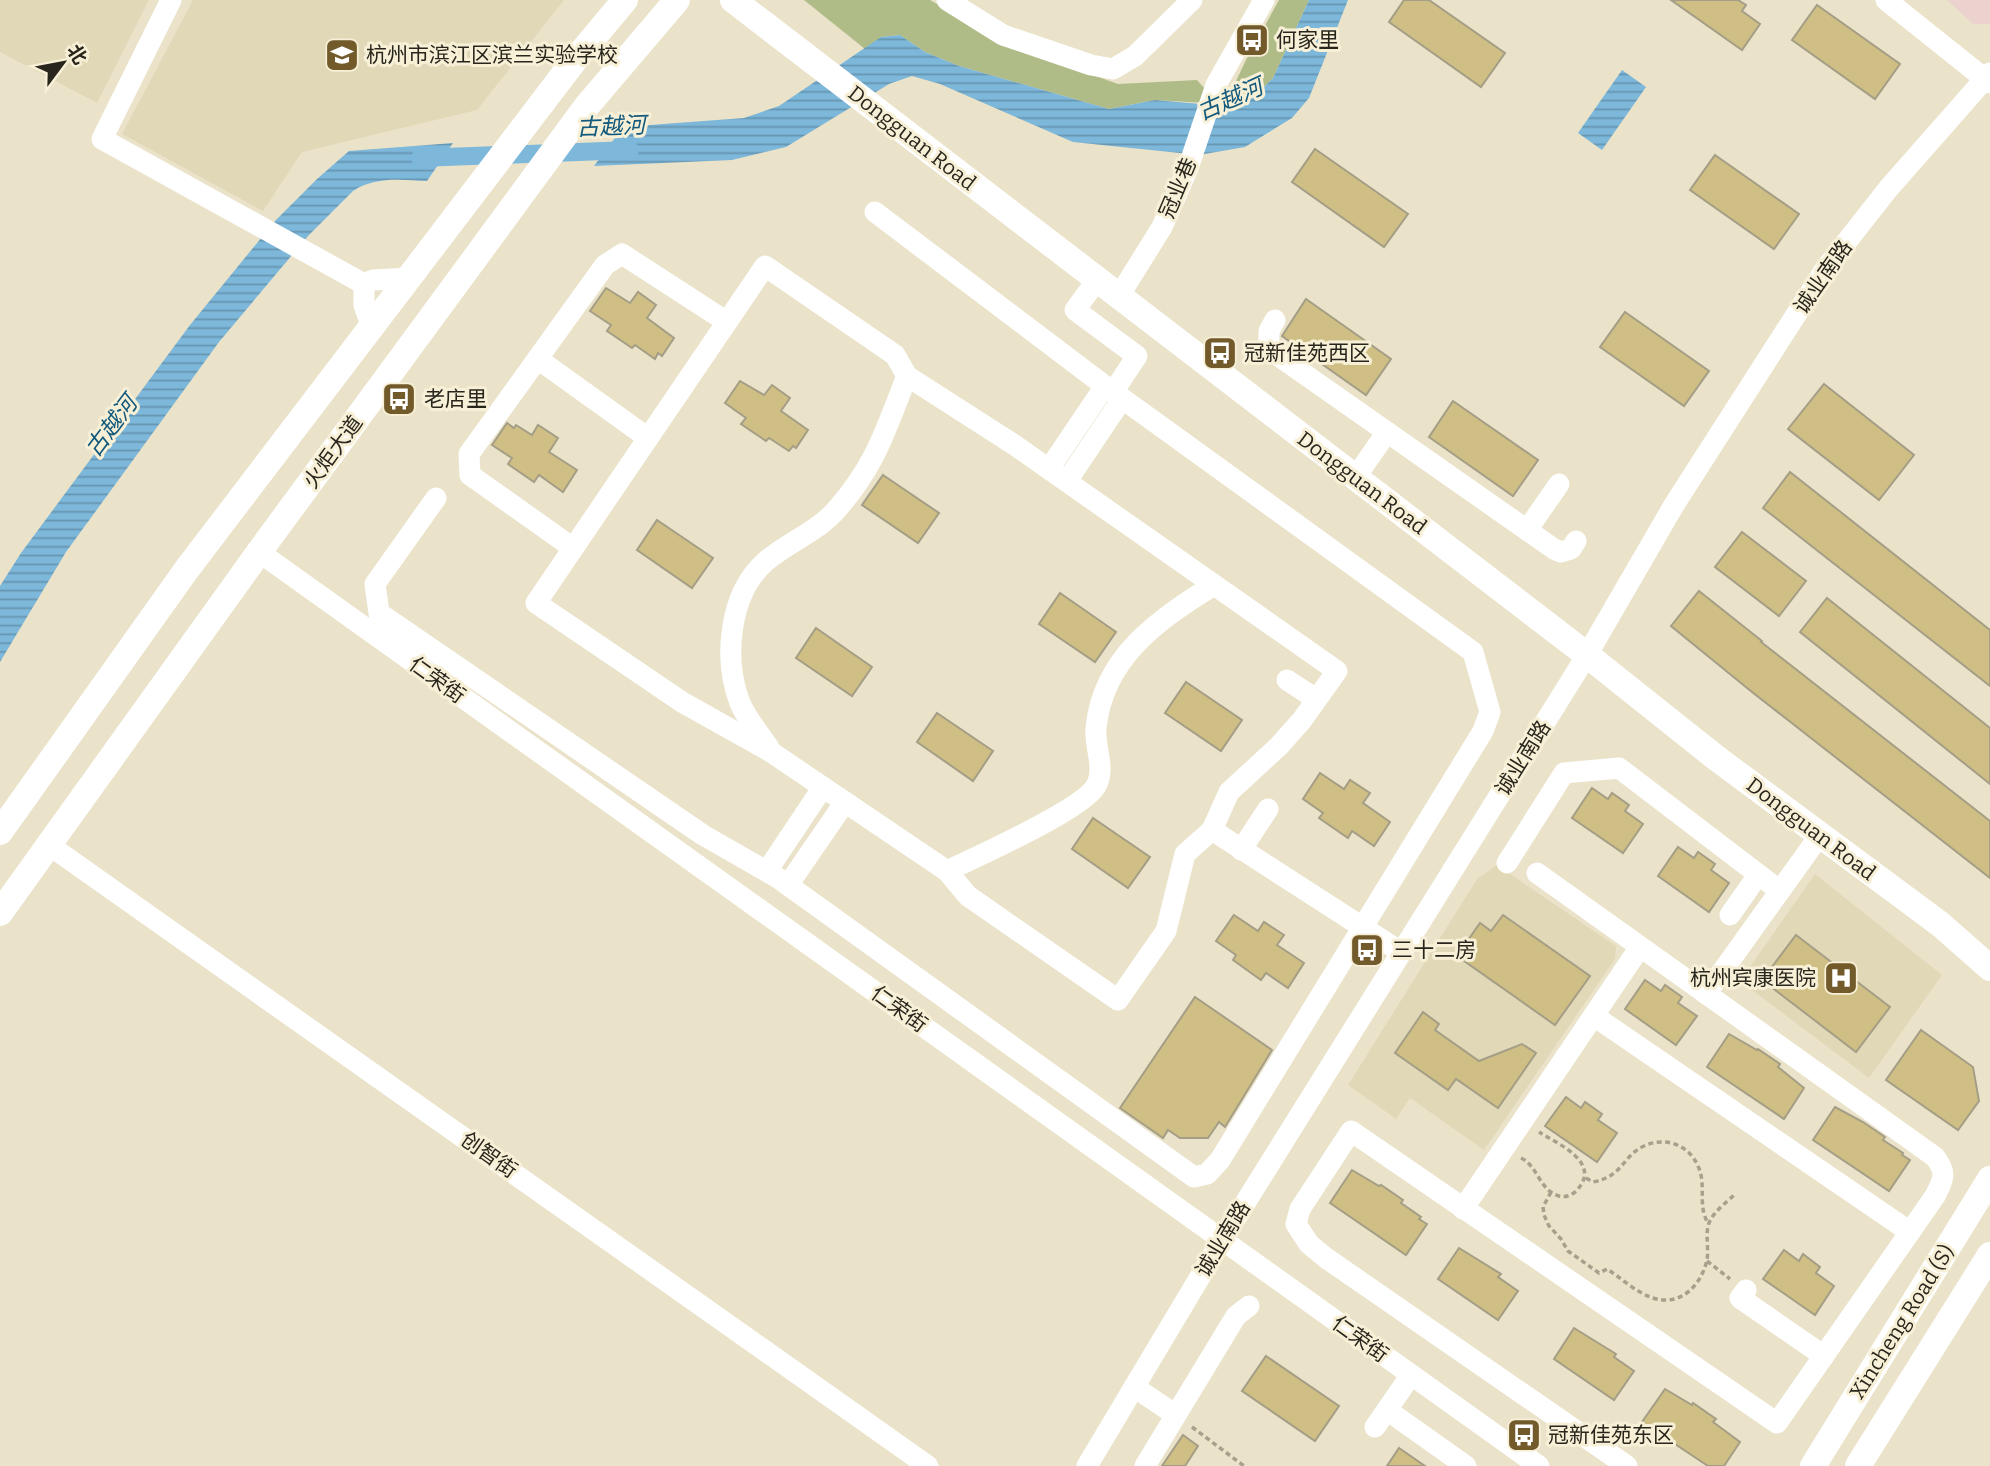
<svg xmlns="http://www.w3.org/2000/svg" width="1990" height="1466" viewBox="0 0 1990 1466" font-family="Bitter,'Noto Sans SC',serif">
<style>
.commercial{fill:#ecd2ce}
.built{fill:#e1d8b8}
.green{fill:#b0bc88}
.water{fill:url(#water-rules)}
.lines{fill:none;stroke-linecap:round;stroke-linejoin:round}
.canal{stroke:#7db7da;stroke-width:18}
.building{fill:#cfbf84;stroke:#a59e86;stroke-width:2}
.path{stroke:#a6a08d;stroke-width:3.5;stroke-dasharray:5 3.5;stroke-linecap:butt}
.minor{stroke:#fff;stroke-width:21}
.major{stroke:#fff;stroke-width:26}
.labels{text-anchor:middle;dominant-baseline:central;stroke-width:6;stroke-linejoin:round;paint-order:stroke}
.poi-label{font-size:21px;fill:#28251c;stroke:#f7f0d7;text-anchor:start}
.street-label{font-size:21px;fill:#28251c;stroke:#f7f0d7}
.water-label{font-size:23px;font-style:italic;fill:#12597c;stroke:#f7f0d7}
</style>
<defs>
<pattern id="water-rules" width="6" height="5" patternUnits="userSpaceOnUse" patternTransform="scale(1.75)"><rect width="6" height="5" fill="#7db7da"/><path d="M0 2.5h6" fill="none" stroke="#6695b0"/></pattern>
</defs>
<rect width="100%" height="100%" fill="#eae3ca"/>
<!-- commercial -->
<polygon class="commercial" points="1947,0 1990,0 1990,24 1973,24"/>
<!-- built -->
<g class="built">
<polygon points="0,0 149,0 97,103 0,52"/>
<polygon points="193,0 564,0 477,110 302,152 263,211 122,134"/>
<polygon points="1497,865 1616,946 1615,959 1484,1150 1410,1098 1396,1119 1348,1085 1477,879"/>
<polygon points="1815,874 1942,975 1869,1078 1740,981"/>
</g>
<!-- green -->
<g class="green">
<polygon points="804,0 930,0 1011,46 1118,84 1197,80 1206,90 1205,103 1155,100 1109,109 959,66 925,52 900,35 881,37 865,49"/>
<polygon points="1279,0 1309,0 1273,78 1254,97 1224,106 1246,60"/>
</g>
<!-- water -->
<g class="water">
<polygon points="1309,0 1348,0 1309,98 1292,118 1245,147 1199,155 1073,142 940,84 912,76 889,84 786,147 732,160 594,166 623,127 744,118 779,106 881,37 900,35 925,52 959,66 1109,109 1155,100 1224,106 1254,97 1273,78"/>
<polygon points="1622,70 1646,87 1602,150 1578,133"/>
<path d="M453 143 427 181C401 180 376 176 353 191L308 236 219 342 66 552 0 662V586L21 553 190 325 275 221 317 179 349 151Z"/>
</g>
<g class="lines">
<!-- canal -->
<polyline class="canal" points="420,158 630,150"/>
</g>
<!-- building -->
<g class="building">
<polygon points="1404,0 1429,0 1505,53 1481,87 1389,22"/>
<polygon points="1671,0 1738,0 1746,5 1742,11 1760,24 1742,50"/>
<polygon points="1817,5 1900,64 1875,99 1792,40"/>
<polygon points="1315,149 1408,214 1384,247 1292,182"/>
<polygon points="1715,155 1799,214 1774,249 1690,190"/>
<polygon points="606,288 630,303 638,292 656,305 647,318 674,338 662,356 658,353 655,359 635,345 632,348 607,331 611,325 590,311"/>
<polygon points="1306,299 1391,359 1366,395 1282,336"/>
<polygon points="1625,312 1709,371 1684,406 1600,347"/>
<polygon points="740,381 764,395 772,385 790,398 781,411 808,430 796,448 793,446 789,451 769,438 766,441 741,424 746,418 725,403"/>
<polygon points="1824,384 1914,455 1879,500 1788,429"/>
<polygon points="1453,401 1538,460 1513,496 1429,437"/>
<polygon points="507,423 514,428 516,425 532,435 538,425 558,438 549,452 577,470 563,492 539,475 534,482 508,464 512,458 492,445"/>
<polygon points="1790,472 1990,630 1990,686 1763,508"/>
<polygon points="883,475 939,513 918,543 862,505"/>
<polygon points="657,520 713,558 692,588 637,550"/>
<polygon points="1742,532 1806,581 1779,616 1715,567"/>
<polygon points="1699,591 1762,641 1761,642 1990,821 1990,878 1752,692 1671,626"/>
<polygon points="1060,593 1116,632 1095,662 1039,624"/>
<polygon points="1827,598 1990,728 1990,784 1800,632"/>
<polygon points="816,628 872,667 852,696 796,658"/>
<polygon points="1186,682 1242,720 1221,751 1165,713"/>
<polygon points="937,713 993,751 973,781 917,742"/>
<polygon points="1320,773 1344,789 1350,780 1370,793 1363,803 1390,822 1374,846 1352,831 1348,838 1319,818 1323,813 1303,799"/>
<polygon points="1592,788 1608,799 1612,793 1629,805 1625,811 1643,824 1623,853 1572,818"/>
<polygon points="1093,818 1150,857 1128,888 1072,849"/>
<polygon points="1678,847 1694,858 1698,852 1715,864 1711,870 1729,883 1709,912 1658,876"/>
<polygon points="1234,915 1258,931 1264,922 1284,935 1277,945 1304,963 1288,988 1266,973 1261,980 1233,960 1236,955 1216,941"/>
<polygon points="1503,915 1590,976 1555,1025 1457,956 1480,923 1491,931"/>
<polygon points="1796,935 1890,1007 1856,1052 1762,980"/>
<polygon points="1645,980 1661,991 1665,985 1682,997 1678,1003 1697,1016 1676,1045 1625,1009"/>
<polygon points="1195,997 1272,1050 1225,1127 1219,1122 1208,1138 1180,1138 1168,1130 1163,1138 1120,1108"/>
<polygon points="1423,1012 1439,1024 1435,1030 1479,1061 1522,1044 1536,1053 1498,1108 1456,1079 1448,1090 1395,1053"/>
<polygon points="1921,1030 1973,1067 1979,1101 1958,1130 1886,1080"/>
<polygon points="1729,1034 1757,1050 1758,1049 1780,1064 1778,1067 1804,1088 1784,1119 1707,1067"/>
<polygon points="1566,1097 1581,1108 1585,1102 1602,1114 1598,1120 1617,1133 1597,1162 1545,1126"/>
<polygon points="1835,1107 1863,1122 1885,1137 1883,1140 1903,1153 1902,1155 1910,1160 1889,1191 1813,1140"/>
<polygon points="1352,1170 1379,1186 1381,1185 1403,1200 1401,1203 1421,1217 1419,1219 1427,1224 1406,1255 1330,1203"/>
<polygon points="1459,1248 1501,1274 1498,1277 1518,1291 1498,1320 1438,1279"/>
<polygon points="1784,1250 1799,1261 1803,1254 1820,1267 1816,1273 1834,1286 1815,1315 1763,1279"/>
<polygon points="1574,1328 1616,1354 1614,1357 1634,1371 1614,1400 1554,1359"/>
<polygon points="1266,1356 1339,1406 1315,1441 1242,1391"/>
<polygon points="1665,1389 1692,1405 1693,1403 1716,1419 1713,1422 1740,1442 1724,1466 1708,1466 1642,1422"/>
<polygon points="1183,1435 1198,1446 1185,1466 1162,1466"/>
<polygon points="1399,1448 1425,1466 1387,1466"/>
</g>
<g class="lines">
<!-- path -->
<g class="path">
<path d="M1521 1158C1538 1166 1539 1190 1559 1196 1566 1198 1573 1195 1578 1189 1601 1162 1558 1144 1539 1132"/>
<path d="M1586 1178 1593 1182C1624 1176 1622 1156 1644 1146 1665 1136 1689 1145 1698 1166 1707 1185 1697 1205 1708 1223"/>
<path d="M1551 1192 1543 1207 1544 1215 1549 1226 1561 1239 1568 1251 1599 1273 1607 1269C1621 1278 1637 1293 1653 1298 1680 1307 1701 1286 1707 1260 1709 1248 1705 1234 1709 1223 1714 1211 1726 1203 1734 1195"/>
<polyline points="1707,1261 1730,1279"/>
<polyline points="1192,1427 1244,1466"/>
</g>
<!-- minor -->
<g class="minor">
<polyline points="171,0 102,139 364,284"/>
<polyline points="947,0 1003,35 1091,65 1113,69 1135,56 1192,0"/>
<polyline points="1886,0 1990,83"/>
<polygon points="765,266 895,355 907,376 1016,446 1337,671 1302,720 1279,746 1229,792 1212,830 1185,854 1166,931 1118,1000 968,896 947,871 771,752 682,702 536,603"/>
<polyline points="1097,280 1075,310 1137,356 1113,392"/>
<polyline points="364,284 373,280 410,278"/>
<polyline points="364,284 364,305 372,328"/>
<polyline points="1119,296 1162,227 1188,168 1216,85 1264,0"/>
<polyline points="1275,320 1269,331 1269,345 1280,357 1554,549 1561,552 1571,549 1576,541"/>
<polyline points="538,359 648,438"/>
<polyline points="1049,469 1105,386"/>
<polyline points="1355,478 1387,432"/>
<polyline points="1067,481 1122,399"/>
<polyline points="436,498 375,584 379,613 703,835 778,878 1194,1177 1207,1174 1220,1160 1483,731 1490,712 1473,652 1105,386 875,212"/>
<polyline points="1527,530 1559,484"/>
<polyline points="573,548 470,475 469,454 605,265 622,254 727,322"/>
<polyline points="259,552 1539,1466"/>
<polyline points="1287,680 1316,699"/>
<path d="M769 748C760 734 746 718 740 703 723 659 729 594 765 562 788 542 818 532 838 508 877 463 886 428 907 376"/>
<polyline points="1212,830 1401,952"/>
<polyline points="49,845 928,1466"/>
<polyline points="1241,850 1268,809"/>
<polyline points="1507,863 1564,773 1619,768 1780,891"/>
<polyline points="767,871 823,787"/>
<path d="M947 871C976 857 1082 810 1096 786 1106 768 1094 747 1096 728 1103 657 1159 619 1214 585"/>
<path d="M1537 873 1935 1157C1947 1173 1944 1178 1935 1196L1777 1423 1351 1131 1300 1209 1296 1224 1309 1244 1326 1258 1627 1466"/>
<polyline points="788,885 845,802"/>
<polyline points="1730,915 1758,875"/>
<polyline points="1706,994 1820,835"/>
<polyline points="1594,1016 1910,1232"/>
<polyline points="1463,1209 1640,947"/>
<polyline points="1746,1290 1740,1298 1824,1356"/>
<polyline points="1134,1387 1176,1415"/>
<polyline points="1387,1410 1466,1466"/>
<polyline points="1375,1427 1411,1375"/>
<polyline points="1087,1466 1222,1240 1587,655 1674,505 1826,268 1888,189 1990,73"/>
<polyline points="1145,1466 1236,1316 1249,1306"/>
</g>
<!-- major -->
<g class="major">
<polyline points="733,0 1587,655 1715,757 1940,924 1990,968"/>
<polyline points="0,832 187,569 574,61 625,0"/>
<polyline points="0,913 259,552 586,107 677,0"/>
<polyline points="1813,1466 1990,1179"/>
<polyline points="1858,1466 1990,1255"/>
</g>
</g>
<!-- icons -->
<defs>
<g id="bus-square" transform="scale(1.75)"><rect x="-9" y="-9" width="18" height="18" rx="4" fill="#725a2b" stroke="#f7f0d7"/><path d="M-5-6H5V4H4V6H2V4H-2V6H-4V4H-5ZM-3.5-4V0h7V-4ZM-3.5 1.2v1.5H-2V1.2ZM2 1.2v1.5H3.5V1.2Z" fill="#fff"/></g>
<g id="school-square" transform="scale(1.75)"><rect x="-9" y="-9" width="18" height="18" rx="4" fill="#725a2b" stroke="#f7f0d7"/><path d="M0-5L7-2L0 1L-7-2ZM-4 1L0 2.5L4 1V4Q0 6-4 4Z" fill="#fff"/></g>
<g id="hospital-square" transform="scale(1.75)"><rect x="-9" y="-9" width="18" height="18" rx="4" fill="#725a2b" stroke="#f7f0d7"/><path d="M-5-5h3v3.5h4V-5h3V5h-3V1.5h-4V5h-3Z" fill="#fff"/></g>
</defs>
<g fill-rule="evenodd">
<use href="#bus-square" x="1252" y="40"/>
<use href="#school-square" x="342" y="55"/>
<use href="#bus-square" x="1220" y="353"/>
<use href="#bus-square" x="399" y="399"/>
<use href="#bus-square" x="1367" y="950"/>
<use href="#hospital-square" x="1841" y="978"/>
<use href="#bus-square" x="1524" y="1435"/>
</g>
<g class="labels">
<!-- poi labels -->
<g class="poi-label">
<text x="1276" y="40">何家里</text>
<text x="366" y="55">杭州市滨江区滨兰实验学校</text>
<text x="1244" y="353">冠新佳苑西区</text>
<text x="424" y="399">老店里</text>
<text x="1392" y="950">三十二房</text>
<text x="1816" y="978" text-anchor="end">杭州宾康医院</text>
<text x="1548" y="1435">冠新佳苑东区</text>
</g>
<!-- street labels -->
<g class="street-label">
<text transform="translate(912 138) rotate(38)">Dongguan Road</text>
<text transform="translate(1178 188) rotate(-67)">冠业巷</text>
<text transform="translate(1823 277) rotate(-55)">诚业南路</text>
<text transform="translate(333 452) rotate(-54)">火炬大道</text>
<text transform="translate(1362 483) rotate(37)">Dongguan Road</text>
<text transform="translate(437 680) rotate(36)">仁荣街</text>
<text transform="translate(1523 758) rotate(-58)">诚业南路</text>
<text transform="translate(1811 829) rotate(37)">Dongguan Road</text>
<text transform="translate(899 1009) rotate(36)">仁荣街</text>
<text transform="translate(489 1155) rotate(35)">创智街</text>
<text transform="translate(1223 1239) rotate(-59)">诚业南路</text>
<text transform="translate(1902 1322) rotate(-58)">Xincheng Road (S)</text>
<text transform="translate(1360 1339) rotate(36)">仁荣街</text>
</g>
<!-- water labels -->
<g class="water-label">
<text transform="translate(1230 99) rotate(-24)">古越河</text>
<text transform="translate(611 126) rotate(-2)">古越河</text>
<text transform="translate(111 426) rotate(-53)">古越河</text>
</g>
</g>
<!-- north arrow -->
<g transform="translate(63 63) rotate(58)" stroke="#f7f0d7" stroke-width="5" paint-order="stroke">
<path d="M0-5L12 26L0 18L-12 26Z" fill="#28251c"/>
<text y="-10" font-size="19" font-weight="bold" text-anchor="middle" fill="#28251c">北</text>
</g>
</svg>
